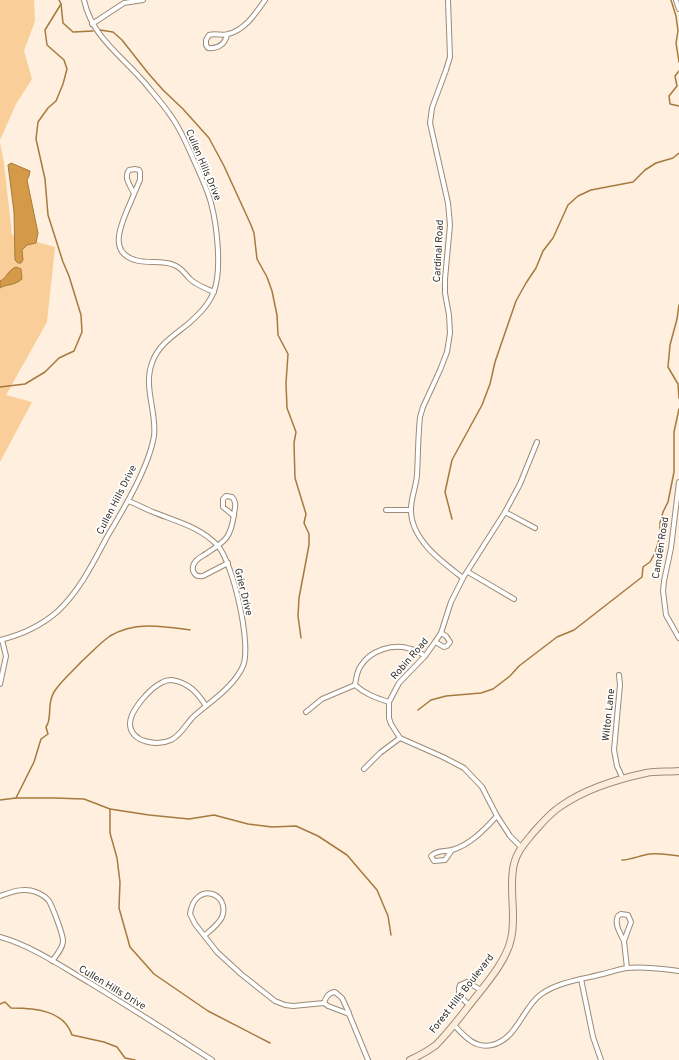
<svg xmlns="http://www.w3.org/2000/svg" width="679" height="1060" viewBox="0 0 679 1060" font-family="Overpass,sans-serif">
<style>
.green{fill:#f9ce98}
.water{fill:#d59a48;stroke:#a67a3e}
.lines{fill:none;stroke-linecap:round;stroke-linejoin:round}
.stream{stroke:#a67a3e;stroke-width:1.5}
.minor-casing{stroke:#9c8b76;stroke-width:6}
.secondary-casing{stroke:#9c8b76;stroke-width:8}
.minor{stroke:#fff;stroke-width:4}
.secondary{stroke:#fceddb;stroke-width:6}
.labels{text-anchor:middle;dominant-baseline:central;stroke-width:3.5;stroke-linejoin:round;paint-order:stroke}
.street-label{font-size:10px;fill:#373028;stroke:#fff}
</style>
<rect width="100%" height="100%" fill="#feefde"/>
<!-- green -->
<g class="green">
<polygon points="0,0 34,0 35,21 24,51 32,79 16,104 0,140"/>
<polygon points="0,143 4,163 12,235 55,247 47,322 6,395 32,402 0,462"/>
</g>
<!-- water -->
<g class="water">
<polygon points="11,163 30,171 29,176 27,180 38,233 36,243 27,245 22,250 23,260 21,263 18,263 15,260 14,212 8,165"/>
<path d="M16 267 21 269 22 279C14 286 6 284 0 288V281C7 278 8 270 16 267Z"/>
</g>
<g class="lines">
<!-- stream -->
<g class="stream">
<polyline points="671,0 676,16 678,31 676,43 679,62"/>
<polyline points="61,4 63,23 73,32 93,31"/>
<polyline points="100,30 113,32 122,40 148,73 163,90 183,109 209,138 224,166 251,225 254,233 257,259 267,277 272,291 277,315 278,335 288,354 286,383 287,408 296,432 294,443 295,478 306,514 304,523 309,534 309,545 299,598 298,616 301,638"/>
<polyline points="679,71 675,76 677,86 669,96 670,104 679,106"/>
<polyline points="679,305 677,319 670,345 668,367 678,384 679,398"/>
<polyline points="0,387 25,384 45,372 59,358 74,351 82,332 81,315 69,276 63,262 48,215 45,179 36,139 38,122 48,108 56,101 63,84 67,69 64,60 47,45 45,30 61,4 59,0"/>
<polyline points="452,519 445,492 452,460 482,405 490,384 495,362 516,301 526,283 536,268 543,251 553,238 568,205 578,196 591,190 633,182 645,170 656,163 673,158 679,153"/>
<polyline points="418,710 431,700 446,696 481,693 493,689 510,676 519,666 557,637 574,630 642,577 643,567 650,562 655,553 660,536 660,523 663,512 668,502 674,472 674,432 679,409"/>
<path d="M16 798 34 762 41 739 48 734 46 727C53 718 46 705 54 692 61 681 73 671 82 661 91 653 100 643 110 636 134 621 163 626 190 630"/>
<polyline points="0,800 16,798 54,798 84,799 110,809 149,815 189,819 214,815 248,824 272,827 296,826 318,836 347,855 377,890 388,916 391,935"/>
<polyline points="110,809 110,833 117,858 120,882 119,908 130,947 154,974 208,1011 270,1043"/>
<path d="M622 860C631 860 641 855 650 854 660 853 669 855 679 856"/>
<path d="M0 1004 5 1002 11 1008C34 1008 64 1010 72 1035L104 1042 117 1047 125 1058 135 1060"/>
</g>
<!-- minor casing -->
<g class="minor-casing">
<g id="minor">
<path d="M448 0 450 57 446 70 432 108 430 123 448 203 450 225 445 279V293L449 315 450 333 447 352 440 370 423 407 420 417C418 436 418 456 417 475 416 487 411 498 411 509 410 539 442 562 463 578"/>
<polyline points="676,0 679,9"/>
<polyline points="92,24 124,3 143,0"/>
<path d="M227 35C225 44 218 49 208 48L206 45V40L209 35C216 33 222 36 228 34 245 30 256 13 265 0"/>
<path d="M134 194C131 186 123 178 129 170L135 169 139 170 140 172V180C136 189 132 199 128 208 121 225 108 252 135 260 147 264 162 260 174 265 182 268 184 273 190 279 196 285 205 288 214 292"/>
<polyline points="679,482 671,548 664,581 663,591 666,615 679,638"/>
<path d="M128 501C137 504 145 509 153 512 175 521 201 527 218 546 233 563 252 645 243 666 236 682 220 695 206 706"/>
<polyline points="386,510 411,510"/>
<polyline points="505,512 535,528"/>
<path d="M228 563 203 576C194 578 190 569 195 562 198 558 203 556 207 553 226 541 231 537 234 514 235 508 237 502 232 497L226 496 223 499V507L234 516"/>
<polyline points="468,572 514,599"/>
<path d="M0 640C21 635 41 626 58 611 80 590 93 563 107 537 123 510 149 467 154 436 157 412 143 387 152 363 158 345 173 336 188 324 198 315 209 305 214 291 222 270 217 225 211 203 208 191 202 179 197 167 189 150 182 131 171 116 163 104 153 93 144 82 121 55 92 37 84 0"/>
<polyline points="435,642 444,647 447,646 450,642 446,636 441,633"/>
<polyline points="619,675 620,685 614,750 617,766 623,779"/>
<path d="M172 680C189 683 197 692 206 706 201 710 196 714 192 718 185 726 180 736 171 740 158 746 132 743 130 725 129 711 151 687 163 682 166 680 169 680 172 680Z"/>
<polyline points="0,684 6,656 2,640"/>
<path d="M389 702C376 698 365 694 355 685 356 678 357 672 360 667 370 650 393 643 411 649 416 650 420 653 425 656"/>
<polyline points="306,712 322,699 355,685"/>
<polyline points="364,769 380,753 400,738"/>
<polyline points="521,847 510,836 497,816 482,787 464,768 443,757 400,738 391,724 389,718 389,702 399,683 425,656 435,642 441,633 451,602 463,578 505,512 520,484 537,442"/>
<path d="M452 850 445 860 434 861 431 856C437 850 444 852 452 850 470 845 485 829 497 816"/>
<path d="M0 896C12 892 24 887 36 892 41 894 46 897 49 901 52 906 64 936 63 942 62 949 57 955 52 961"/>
<path d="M205 935C211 930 219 924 222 917 231 893 195 880 190 914L195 924 217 952 241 974 275 1001 285 1005 293 1006 324 1003 328 1006 349 1014 368 1060"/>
<path d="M0 937C32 946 61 966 90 983 131 1008 172 1034 212 1060"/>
<path d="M624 941C620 933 614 924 618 916L621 914 628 915 631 922 624 941 627 968"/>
<polyline points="581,979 593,1037 601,1060"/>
<path d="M324 1003C326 997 328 993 335 992L342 998 349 1013"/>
<path d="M469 1005C463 999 456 994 460 985L467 982 481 990"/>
<path d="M454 1025C464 1036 475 1049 492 1045 517 1039 522 1009 540 995 557 982 583 979 603 974 611 972 619 969 627 968 644 966 663 969 679 971"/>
</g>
</g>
<!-- secondary casing -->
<g class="secondary-casing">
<path id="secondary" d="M410 1060C419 1056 428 1051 436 1045 449 1032 460 1017 471 1003 485 985 506 962 511 939 517 914 508 889 514 864 517 851 525 843 533 833 542 823 550 813 561 806 584 790 618 779 646 773 656 771 668 772 679 771"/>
</g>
<!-- minor -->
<use href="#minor" class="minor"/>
<!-- secondary -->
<use href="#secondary" class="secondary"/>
</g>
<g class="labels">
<!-- street labels -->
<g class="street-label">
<text transform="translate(203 165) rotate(67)">Cullen Hills Drive</text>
<text transform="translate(439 251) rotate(-87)">Cardinal Road</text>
<text transform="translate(117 500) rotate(-63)">Cullen Hills Drive</text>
<text transform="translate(661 548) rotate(-81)">Camden Road</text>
<text transform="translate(243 592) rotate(76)">Grier Drive</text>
<text transform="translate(410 659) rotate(-49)">Robin Road</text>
<text transform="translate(609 715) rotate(-84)">Wilton Lane</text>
<text transform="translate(112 988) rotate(31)">Cullen Hills Drive</text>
<text transform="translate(462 994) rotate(-52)">Forest Hills Boulevard</text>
</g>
</g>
</svg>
